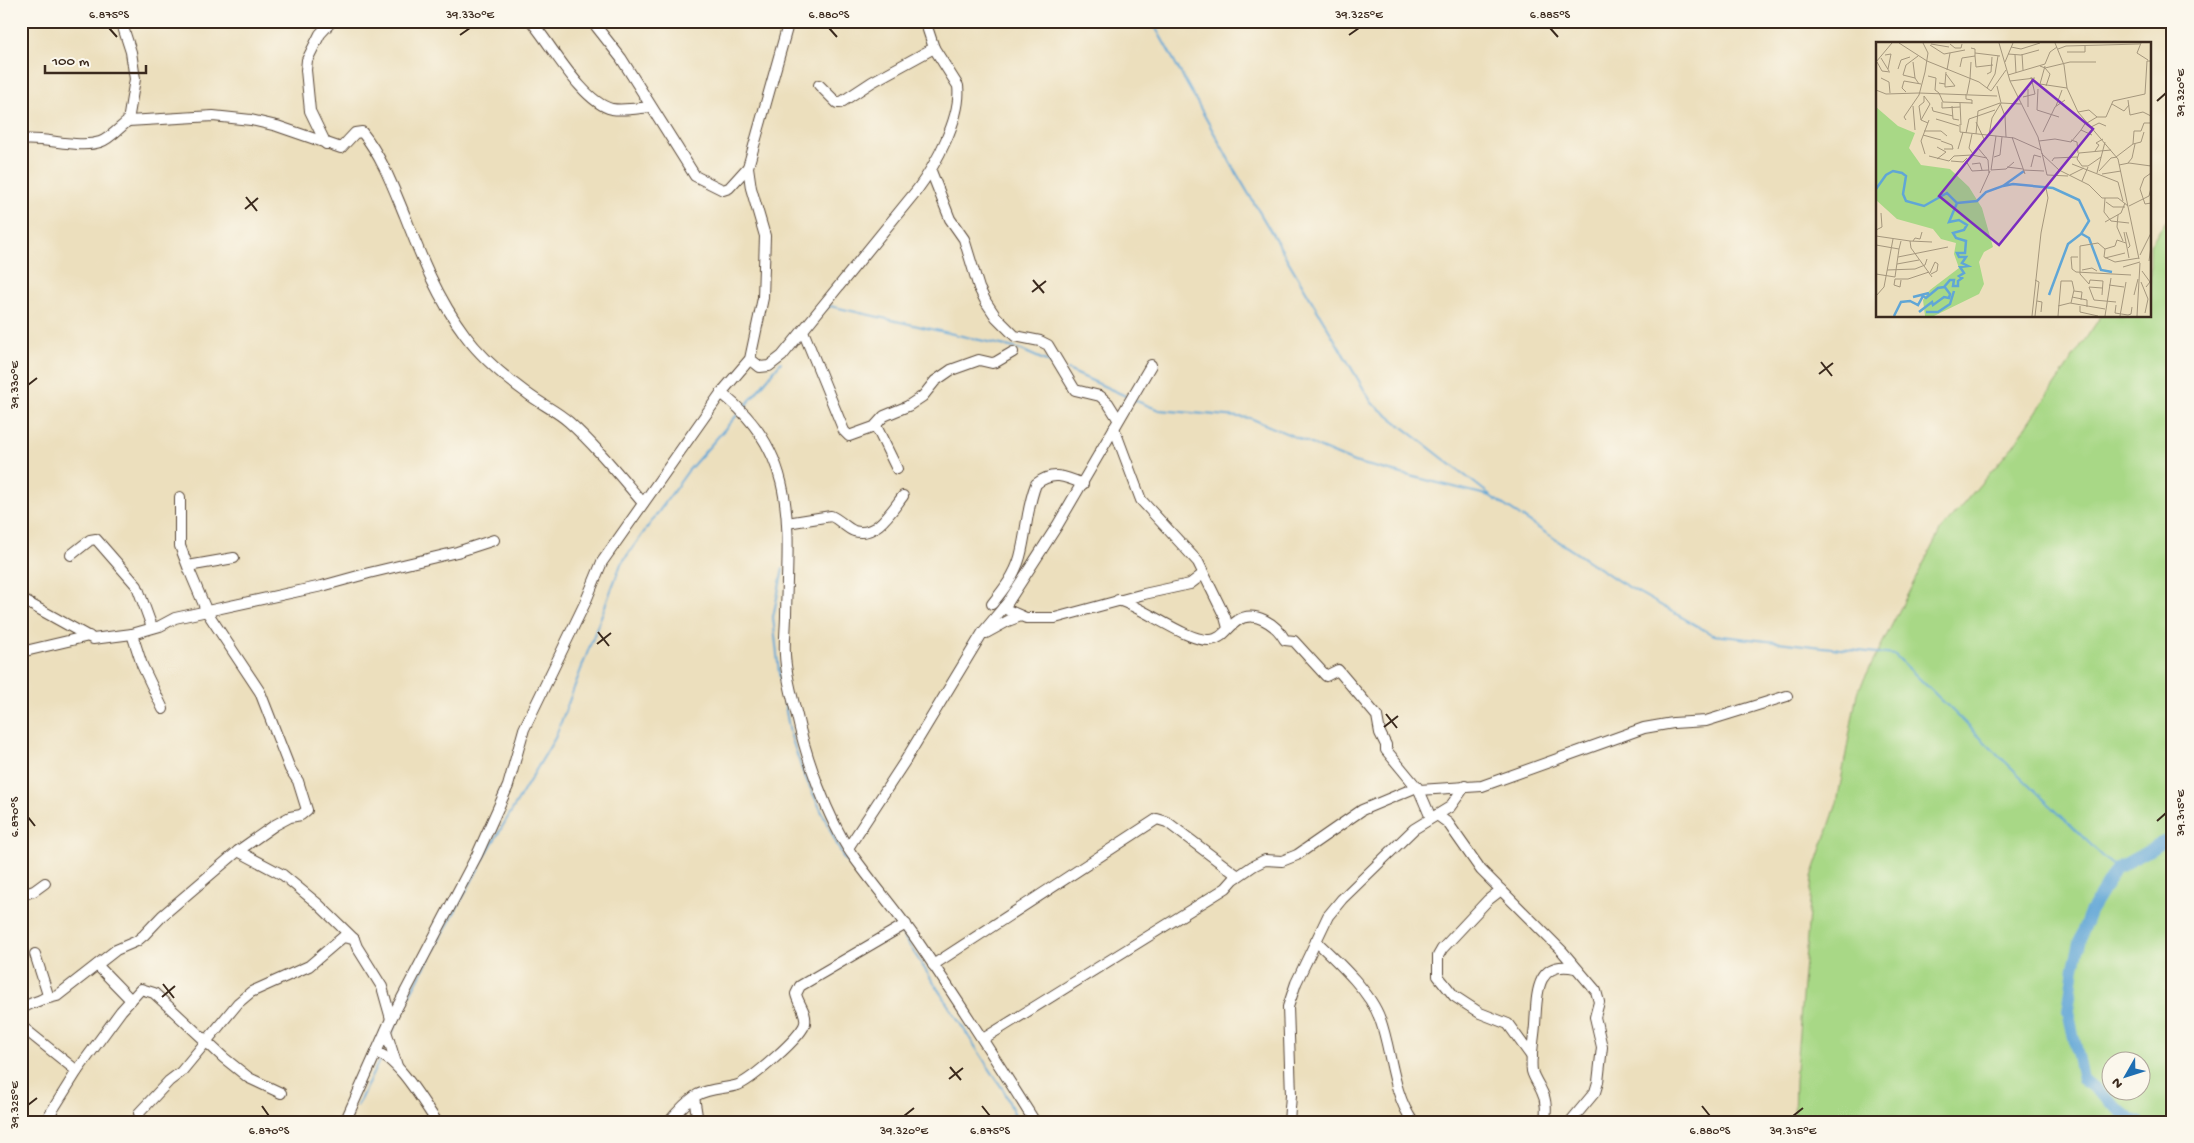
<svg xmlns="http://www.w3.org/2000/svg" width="2194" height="1143" viewBox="0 0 2194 1143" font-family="'Gochi Hand',sans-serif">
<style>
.green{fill:#a8d886;stroke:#728152;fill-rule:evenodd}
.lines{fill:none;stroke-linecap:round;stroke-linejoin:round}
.stream{stroke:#60a6d6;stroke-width:2}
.river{stroke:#60a6d6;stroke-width:12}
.minor-casing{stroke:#564536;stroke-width:12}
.minor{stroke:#fff;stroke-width:10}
.ticks{fill:none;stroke:#3b2a1e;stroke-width:2}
.inset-river{fill:none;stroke:#60a6d6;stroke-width:2.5}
.inset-road{fill:none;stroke:#a5977d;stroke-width:1}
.view{fill:#7b2cbf;fill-opacity:0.15;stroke:#7b2cbf;stroke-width:2.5}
.inset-edge{fill:none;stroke:#3b2a1e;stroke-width:2.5}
.neatline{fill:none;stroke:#3b2a1e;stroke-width:2}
.ticks-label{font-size:12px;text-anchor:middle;fill:#3b2a1e}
</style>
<rect width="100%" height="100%" fill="#fbf7ec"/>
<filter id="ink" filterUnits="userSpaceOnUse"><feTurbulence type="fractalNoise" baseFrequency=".02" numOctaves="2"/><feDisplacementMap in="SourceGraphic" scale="10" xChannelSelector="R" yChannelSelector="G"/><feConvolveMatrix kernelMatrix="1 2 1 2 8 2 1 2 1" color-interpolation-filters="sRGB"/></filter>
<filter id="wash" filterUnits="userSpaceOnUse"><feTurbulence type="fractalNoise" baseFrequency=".0096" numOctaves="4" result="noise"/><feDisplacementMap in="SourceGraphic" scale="20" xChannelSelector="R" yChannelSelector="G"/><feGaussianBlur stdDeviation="1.12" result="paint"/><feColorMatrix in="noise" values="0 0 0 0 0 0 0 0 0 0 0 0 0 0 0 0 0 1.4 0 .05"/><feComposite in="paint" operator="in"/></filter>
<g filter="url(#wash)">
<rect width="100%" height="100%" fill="#ecdfbd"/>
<!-- green -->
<path class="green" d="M2173 211V1122H1794L1795 1080 1812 877 1837 803 1857 693 1940 531 2014 445 2101 316H2150V244ZM2112 1060H2142V1090H2112Z"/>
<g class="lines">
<!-- stream -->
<g class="stream">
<polyline points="1152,21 1234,169 1372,403 1490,495"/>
<polyline points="826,309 830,306 1019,349 1055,365"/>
<polyline points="1068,370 1128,397"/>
<polyline points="1134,400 1159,410 1250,418 1354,462 1490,496 1620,582 1713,635 1895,655 2116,869"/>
<polyline points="743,409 781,362"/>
<polyline points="783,569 773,617 779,673 790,733 802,770 844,859 869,886 896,925"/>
<polyline points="900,931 1004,1091 1018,1122"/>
<polyline points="392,1034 403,1007 489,849 555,738 621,564 688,471 738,414"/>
<polyline points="357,1106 380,1059"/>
</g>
<!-- river -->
<polyline class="river" points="2138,1122 2132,1120 2083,1079 2068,1011 2074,967 2083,930 2090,912 2116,869 2173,837"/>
</g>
</g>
<g filter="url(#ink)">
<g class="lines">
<!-- minor casing -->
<g class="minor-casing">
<g id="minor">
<path d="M531 21C551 44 582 102 612 109 624 111 639 108 651 107"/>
<polyline points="592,21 621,58 695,176 723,190 729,188 748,167"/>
<polyline points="819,85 837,103 840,103 872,82 934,48"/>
<path d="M128 121 213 116 251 120 277 126 341 148 355 133 362 132C382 157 393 187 405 216 421 257 438 299 465 335 481 357 506 378 528 394 541 404 557 411 569 422 597 447 619 475 643 503"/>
<path d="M21 140C45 137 78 149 100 142 110 139 120 127 128 121L135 79 131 52 121 21"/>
<polyline points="326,144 310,111 306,70 307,60 320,34 332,21"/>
<polyline points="931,171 950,219 964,239 979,288 986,302 996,317 1015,336 1040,341 1048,345 1075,390 1100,396 1108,403 1118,419"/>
<polyline points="803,331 844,431 849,436 874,427 884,416 908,406 923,396 935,381 951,370 979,360 992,363 996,362 1013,352"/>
<path d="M750 359 760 367 769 366 782 356 917 190C935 166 962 117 958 86L934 48 925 21"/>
<path d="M721 393C799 453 788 526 786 614 786 628 784 641 785 655 786 676 792 696 797 716 806 758 827 817 851 853 872 883 895 909 916 939 957 999 996 1060 1035 1122"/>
<polyline points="876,426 897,469"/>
<polyline points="1114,428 1141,500 1198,562 1225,617 1228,628"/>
<path d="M787 523 831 516C839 519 846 528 854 531 876 538 892 510 903 496"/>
<polyline points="71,555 90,540 96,539 137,586 152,627"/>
<polyline points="188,566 234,558"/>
<polyline points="21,599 93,639 132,634 160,626 175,618 322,586 369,573 457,552 494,540"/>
<path d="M1118 600C1145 608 1186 641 1209 640 1222 640 1227 628 1237 621 1254 609 1276 624 1285 640L1294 641 1326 676 1338 670 1377 716 1380 733 1386 745V750L1419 790 1431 818"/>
<path d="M992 604C1004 589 1015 575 1020 557 1027 531 1026 510 1036 484 1052 471 1065 476 1083 484"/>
<polyline points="1003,608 1026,618 1055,618 1144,594 1190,584 1203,574"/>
<polyline points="986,633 1008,621 1021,616"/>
<polyline points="132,634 142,665 163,709"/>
<polyline points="21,652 89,636"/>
<polyline points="1419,790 1482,786 1644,728 1673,723 1706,721 1787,696"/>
<polyline points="1437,815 1448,823 1481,870 1562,951 1596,991 1599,1002 1595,1017 1602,1047 1598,1082 1595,1092 1570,1122"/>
<polyline points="848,848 905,761 983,632 1008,602 1057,526 1151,365"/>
<polyline points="238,851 283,875 318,904 354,939 357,947 382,987 391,1019"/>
<polyline points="1501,890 1488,900 1442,949 1438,956 1438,976 1454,996 1480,1013 1508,1024 1532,1057"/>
<polyline points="21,895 34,891 45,883"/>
<path d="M1316 941C1337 961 1370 991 1380 1019 1392 1052 1392 1092 1413 1122"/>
<polyline points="97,965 131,1000"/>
<polyline points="933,965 1157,819 1167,822 1238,876"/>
<polyline points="45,999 57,996 116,950 137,941 144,935 163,915 238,851 275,825 290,817 301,815 307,810 298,781 290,769 260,692 207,612 190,572 180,546 180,497"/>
<path d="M21 1010C29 1001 41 1003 48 995L35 954"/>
<polyline points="21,1026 77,1071"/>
<polyline points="386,1031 397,1066"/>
<polyline points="983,1039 1226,888 1234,879 1253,866 1265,860 1282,861 1297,855 1362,810 1417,787"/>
<path d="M376 1053C398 1057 424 1104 437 1122"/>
<polyline points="694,1097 698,1122"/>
<polyline points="139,1113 169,1081 181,1072 238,1003 251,992 309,966 343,937 354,939"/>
<polyline points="45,1122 77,1071 121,1011 141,989 154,993 224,1058 249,1078 281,1093"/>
<polyline points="345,1122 391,1019 477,855 508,786 524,729 585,603 602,562 721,393 750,359 763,298 765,236 751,188 748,167 789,21"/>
<path d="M669 1122C677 1112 686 1102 697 1095 710 1088 724 1089 738 1085 751 1080 803 1036 805 1023 807 1012 798 1004 796 994L800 986 906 924"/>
<polyline points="1289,1122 1291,1095 1288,1007 1296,983 1328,916 1342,899 1414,829 1450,807 1465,786"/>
<path d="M1545 1122C1546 1112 1547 1101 1542 1092 1539 1084 1534 1079 1532 1071 1530 1056 1534 1040 1535 1025 1537 998 1534 959 1575 968"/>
</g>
</g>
<!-- minor -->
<use href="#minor" class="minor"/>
</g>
</g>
<!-- ticks -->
<path class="ticks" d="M109 28 117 37M829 28 837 37M1550 28 1558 37M460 35 470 28M1349 35 1359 28M2157 101 2166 93M246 197 257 211M245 209 258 198M1033 280 1044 293M1032 292 1046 281M1821 362 1832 376M1819 374 1833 363M28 385 37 378M598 632 609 646M597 644 611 633M1386 714 1397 728M1384 727 1398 716M28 817 35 826M2157 821 2166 813M163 984 174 998M162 997 175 986M950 1067 961 1080M949 1079 963 1068M28 1105 37 1098M262 1106 269 1116M982 1106 990 1116M1702 1106 1710 1116M904 1116 914 1108M1793 1116 1803 1108"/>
<!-- overview -->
<g transform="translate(1876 42)">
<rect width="275" height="275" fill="#ecdfbd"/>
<path d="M0 65 22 84 39 91 33 106 45 123 74 127 93 145 106 166 117 205 108 210 103 220 108 242 103 252 58 274H49L47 258 54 248 83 226 78 212 80 201 65 197 57 187 21 177 0 158Z" fill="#a8d886"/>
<path class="inset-river" d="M127 144 137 142 177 146 203 158 213 179 205 192 192 202 173 253M0 147 10 133 17 129 26 131 30 134 27 152 30 159 48 164 71 151 81 161 73 180 83 178 91 183 88 188 77 191 80 196 90 199 89 211H81L83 215H90L86 221 92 224 84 225 88 231 83 234 86 236 82 239V244H77L78 238H74L68 245 62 246 50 256 47 254 42 263 34 259 25 260 18 274M81 161 101 159 110 150 127 144 148 129M206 192 213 196 225 228 236 230M37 255 53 251M43 270 56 260 57 263 68 255 73 256 74 252 68 244M50 270H62L74 262 78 249"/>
<path class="inset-road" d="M23 1 51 19M123 1 134 39 162 95 166 112 183 128 213 143 226 156H242L252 164M179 1 188 23 191 46 202 70 242 117 263 217M265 1 261 11 272 18M55 2 73 5M74 2 79 6H85L86 2M54 3 68 12 89 8M135 5 145 7 164 1M182 7 190 4 264 2M191 10H209V3M99 11 124 14M132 12 145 13 163 8M146 12 147 28M9 13 15 12 12 27M139 13 140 31M42 14 30 23 27 33 39 36 43 42M99 14 100 25 117 23M5 16 13 29M51 19 103 40 115 49 130 28M0 20 16 1M1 20 6 29 14 30M37 20 39 36M129 20 137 1M164 24 169 26 194 20H220M169 24 164 42 191 46M84 25 86 16 99 14V7L95 6M169 26 174 32 170 44M22 27 25 18 34 15M71 28 74 11M111 32 115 30 116 15M132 33 169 22 174 10 181 5M52 34 60 36 59 48 63 51M5 36 13 40 14 51M94 37 95 20M134 39 159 36M63 41 69 42 70 30M69 42V45L79 44 70 32M111 46 119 32 122 14M162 47 161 68 183 75M0 48 10 52 43 51M30 50 26 46 28 39 45 42M43 51 121 54M63 51 67 60 96 61M90 52V57L96 58V62M91 52 94 37M48 54 54 62 45 78 52 81M147 55 159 52 155 35M252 58 254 73 267 70 275 74M66 60V66L84 65M84 61 85 83M124 61 129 74 130 95M125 61 145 62M236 62 248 69 253 63M37 64 39 88M76 64 77 77 83 78M180 64 186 48M56 65 57 69 77 74M152 65V47M202 70 213 68 221 75M60 77 83 84M30 78 28 75 43 53 49 30 52 11 47 1M45 78 43 64 48 60V54M210 80 205 88 216 93M211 81 221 75H230L237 59 269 52 271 19H275M84 82V90L138 96 165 108M215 85 223 81 230 84M48 89H65L71 94M167 90 179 65 189 58M90 91 93 77 119 68M96 92 93 106 97 112M100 92 102 69 124 61M47 93 65 98M113 93 116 76 125 61 121 44M136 95 149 132M195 98 201 100 202 111M65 99 76 103 77 107H68M163 99 179 97 195 100 205 88M257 102 258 89H265L268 81H274M61 105 70 110 61 117M102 106 112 118 113 131M82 107 87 90M219 109 223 103 220 101 227 97M166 111 171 133 192 134M49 112 45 99 53 78M96 113 111 116M53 114 73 119 78 114 96 113 108 97 100 80M118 115 124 113 126 95M225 115 212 124H206L201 117 203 111 235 108M240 115 257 102 265 100 268 90M75 119 87 120 91 116M90 119 96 129 113 128M176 119 178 116 201 115M252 121 256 116 259 102M96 122 104 121 106 128M196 122 242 140 247 159M243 123 253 121 275 124M131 125 147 127M155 125 158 113 165 115M115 128 120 94M115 128 130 127 138 120M147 128 168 129M223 129 235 116 241 115M221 131 229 100M275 131 268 136 264 147 269 162 275 161M226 132 245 129M194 133 208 126M206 139 212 125M104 151 114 129M229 156 228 170 235 179 253 181M230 160 237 165H249M253 164 273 154 275 146M242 173 241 185 247 199M229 180 245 171 249 161M0 188 6 185 5 171M248 190 253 216M250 190 254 204 252 206M0 194 34 199 35 206 56 235M34 199 56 200M37 199 39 196 44 197 46 190M0 203 23 207 25 199M229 207 228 215 239 220 263 216M264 213 275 191M22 215 72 205M202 215H195L196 227 200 230 255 233M229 216 249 211M273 219 275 204M21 222 43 218M247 225 264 220M11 228 39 227 49 223 51 217M206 228 216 226 221 229M266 229 274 240 270 245M54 231 59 220 62 222 61 229 55 232M0 232 19 235 23 207M25 238 24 245 18 243 19 237H32L53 230M265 240 272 257 269 271M213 242 204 232V204L222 201 229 207 239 204 241 198 250 201M213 242 214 238 227 239 226 253M233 243 248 245M226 246 213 245 218 258 240 260M198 249 206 250 205 258M258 253 262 237M0 254 8 245 17 197M196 255 211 258V265M161 259 166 260 165 270M240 263 239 271 252 273 255 272 256 265M182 264 194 261 229 267M204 264V270L222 274M156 274 165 191 172 156 170 146M159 274 163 240 159 238M182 274 185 239H196L198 248 195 261M229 274 235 236M244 274 250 240M261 274 264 221"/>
<path class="view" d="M157 38 217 87 123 203 63 154Z"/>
<rect width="275" height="275" class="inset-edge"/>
</g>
<!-- margin -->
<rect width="2194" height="1143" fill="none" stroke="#fbf7ec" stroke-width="55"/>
<!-- north arrow -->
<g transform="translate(2126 1076) rotate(231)"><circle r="24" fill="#fbf7ec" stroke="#aea59a"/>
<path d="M0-4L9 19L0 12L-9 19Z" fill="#1f6fb2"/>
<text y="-8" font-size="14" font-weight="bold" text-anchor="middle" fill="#3b2a1e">N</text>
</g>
<!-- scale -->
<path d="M45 65v8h101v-8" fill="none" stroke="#3b2a1e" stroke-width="2.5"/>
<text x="52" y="65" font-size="15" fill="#3b2a1e" stroke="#fbf7ec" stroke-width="4" paint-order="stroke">100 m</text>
<rect x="28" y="28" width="2138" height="1088" class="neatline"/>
<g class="ticks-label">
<text x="109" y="18">6.875°S</text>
<text x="470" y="18">39.330°E</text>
<text x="829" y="18">6.880°S</text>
<text x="1359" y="18">39.325°E</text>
<text x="1550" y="18">6.885°S</text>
<text transform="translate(2180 93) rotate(-90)" y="4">39.320°E</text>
<text transform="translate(14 385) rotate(-90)" y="4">39.330°E</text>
<text transform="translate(2180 813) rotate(-90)" y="4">39.315°E</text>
<text transform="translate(14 817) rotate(-90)" y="4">6.870°S</text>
<text transform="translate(14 1105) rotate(-90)" y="4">39.325°E</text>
<text x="269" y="1134">6.870°S</text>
<text x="904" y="1134">39.320°E</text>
<text x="990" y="1134">6.875°S</text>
<text x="1710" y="1134">6.880°S</text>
<text x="1793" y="1134">39.315°E</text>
</g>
</svg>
